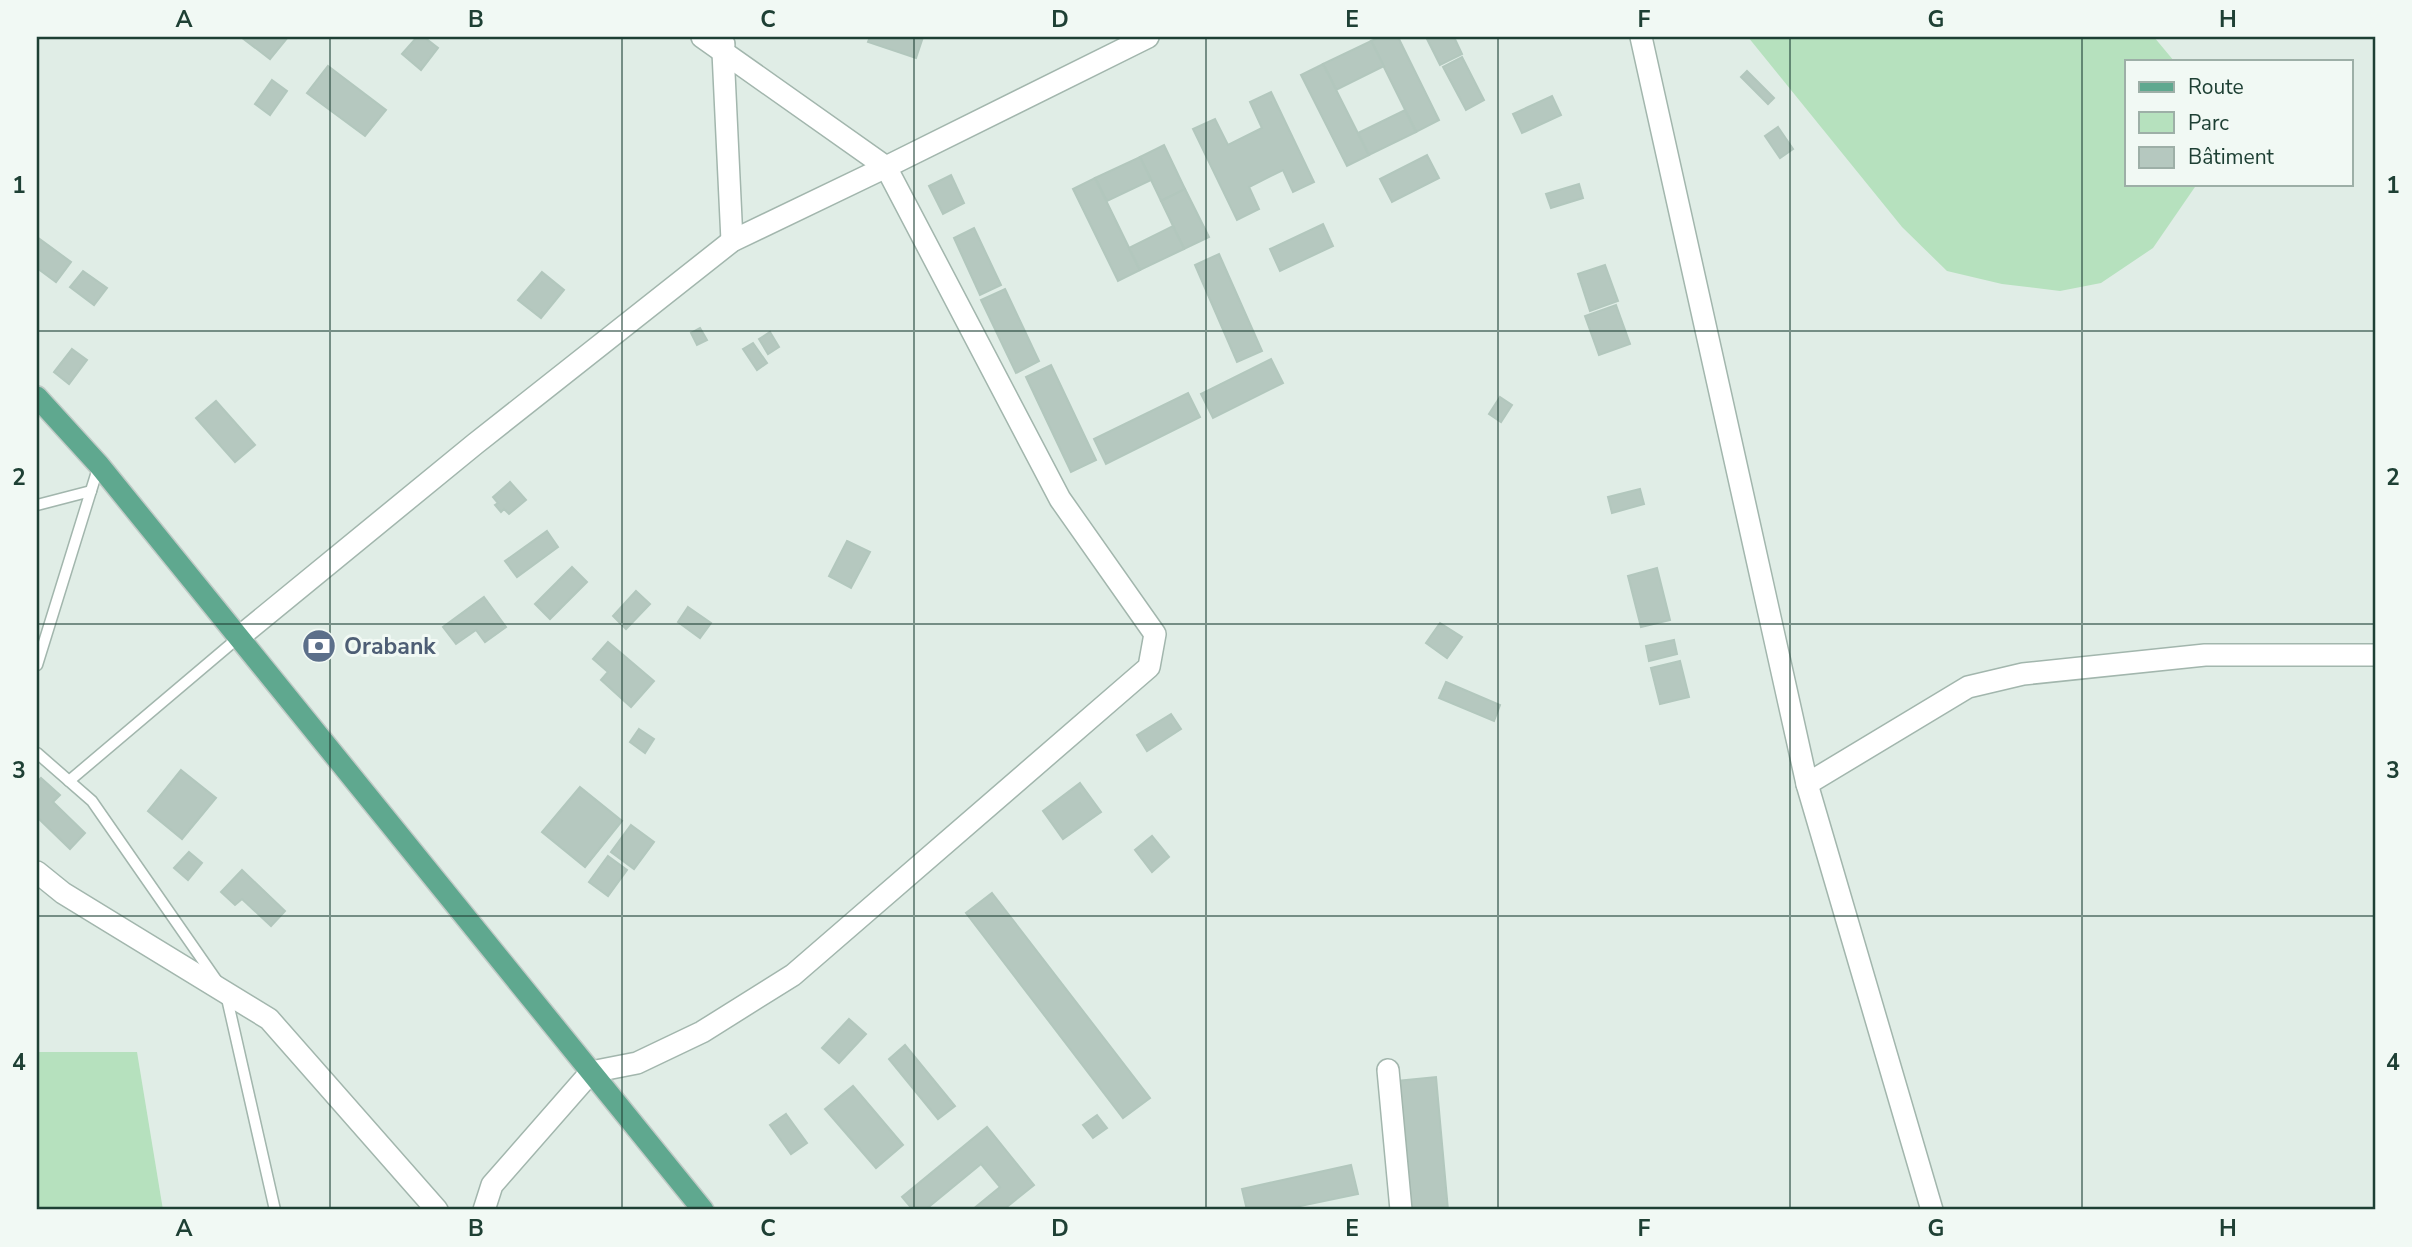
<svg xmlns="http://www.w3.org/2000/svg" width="2412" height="1247" viewBox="0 0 2412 1247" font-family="'Nunito Sans',sans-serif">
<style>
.green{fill:#b6e1be}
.building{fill:#b5c8bf;stroke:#b2c7bd;stroke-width:2}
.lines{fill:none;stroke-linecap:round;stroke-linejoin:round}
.service-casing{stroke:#a2b6ad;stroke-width:13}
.minor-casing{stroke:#a2b6ad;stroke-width:24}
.tertiary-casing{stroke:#a2b6ad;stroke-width:24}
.primary-casing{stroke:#c0cac6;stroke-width:24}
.service{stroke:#fff;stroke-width:10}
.minor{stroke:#fff;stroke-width:21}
.tertiary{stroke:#fff;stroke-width:21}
.primary{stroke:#5fa88f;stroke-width:21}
.grid{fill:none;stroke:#1e4034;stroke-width:2;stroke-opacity:0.55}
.labels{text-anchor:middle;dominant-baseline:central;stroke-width:6;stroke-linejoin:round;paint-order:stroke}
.service-label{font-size:23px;font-weight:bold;fill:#4e5e75;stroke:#f1f9f4;text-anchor:start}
.neatline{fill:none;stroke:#1e4034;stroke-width:2.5}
.grid-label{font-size:23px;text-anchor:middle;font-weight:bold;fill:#1e4034}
</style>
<rect width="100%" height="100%" fill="#e0ede6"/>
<!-- green -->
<g class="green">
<polygon points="1748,37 2154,37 2174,61 2127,61 2127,184 2197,184 2153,248 2101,283 2060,291 2002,284 1947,271 1902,227"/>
<polygon points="37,1052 137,1052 163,1210 37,1210"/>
</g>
<!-- building -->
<g class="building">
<polygon points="241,37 288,37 270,59"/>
<polygon points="417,37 424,37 438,48 421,70 402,54"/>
<polygon points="870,37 923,37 916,58 868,42"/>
<polygon points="1380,37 1398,37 1439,120 1416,132 1371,41"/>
<polygon points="1426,37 1454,37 1462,54 1440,65"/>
<polygon points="1371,41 1384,66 1336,90 1323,64"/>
<polygon points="1462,57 1484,100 1466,110 1443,67"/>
<polygon points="1323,64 1369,155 1347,166 1301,75"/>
<polygon points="328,66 386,110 365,136 307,93"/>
<polygon points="1747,71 1774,98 1768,104 1741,77"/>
<polygon points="272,80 287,91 270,115 255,104"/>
<polygon points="1271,92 1314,182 1293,192 1283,170 1249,187 1259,209 1237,220 1193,129 1215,119 1228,145 1262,128 1250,102"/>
<polygon points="1552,96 1561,115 1522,133 1513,114"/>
<polygon points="1405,110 1416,132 1369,155 1358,133"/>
<polygon points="1778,127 1793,149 1780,158 1765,136"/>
<polygon points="1164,145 1185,189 1161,201 1140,157"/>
<polygon points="1427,155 1439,178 1392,202 1380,179"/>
<polygon points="1140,157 1151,180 1107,201 1095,178"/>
<polygon points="951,175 964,203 943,214 929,186"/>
<polygon points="1095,178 1140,270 1118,281 1073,189"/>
<polygon points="1579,184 1583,198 1551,208 1546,194"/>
<polygon points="1185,189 1209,237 1184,249 1161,201"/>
<polygon points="1323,224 1333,246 1280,271 1270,249"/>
<polygon points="1173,226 1184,249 1140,270 1129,248"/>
<polygon points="974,228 1001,285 980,295 954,238"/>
<polygon points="37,237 71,262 56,282 37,268"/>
<polygon points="1219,254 1262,351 1237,362 1195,265"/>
<polygon points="1605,265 1618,301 1590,311 1578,274"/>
<polygon points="83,271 107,288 94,305 70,287"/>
<polygon points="542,272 564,290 541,318 518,300"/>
<polygon points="1005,289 1039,361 1016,373 981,300"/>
<polygon points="1616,305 1630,344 1599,355 1585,316"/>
<polygon points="700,328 707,340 697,345 691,333"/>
<polygon points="770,332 779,347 768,354 759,339"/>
<polygon points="753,343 767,363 757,370 743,349"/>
<polygon points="72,349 87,360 69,384 54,372"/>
<polygon points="1271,359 1283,383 1213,418 1201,394"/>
<polygon points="1051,365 1096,460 1071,472 1026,377"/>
<polygon points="1188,393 1200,417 1106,464 1094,439"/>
<polygon points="1500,397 1512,405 1501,422 1489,414"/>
<polygon points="216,401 255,445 235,462 196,418"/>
<polygon points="510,482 526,500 509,514 504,509 501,512 495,505 498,503 493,497"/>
<polygon points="1640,489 1644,504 1612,513 1608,497"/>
<polygon points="547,531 558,547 517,577 505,561"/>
<polygon points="847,541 870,552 851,588 829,576"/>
<polygon points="572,567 587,582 550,619 535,604"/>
<polygon points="1657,568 1670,620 1641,627 1628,576"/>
<polygon points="636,591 650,604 626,629 613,616"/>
<polygon points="484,597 506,627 485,642 476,630 456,644 443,627"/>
<polygon points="688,607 711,623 700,638 678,622"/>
<polygon points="1440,623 1462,637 1447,658 1426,643"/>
<polygon points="1674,640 1677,654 1649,661 1646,646"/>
<polygon points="608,642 654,681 631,707 601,680 608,672 593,659"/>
<polygon points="1680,661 1689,697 1660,704 1651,668"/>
<polygon points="1446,682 1500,705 1494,721 1439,698"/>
<polygon points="1171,714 1181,729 1147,751 1137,735"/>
<polygon points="639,729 654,739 645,753 630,742"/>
<polygon points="181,770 216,798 182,839 148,811"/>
<polygon points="41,778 60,795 53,802 85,833 70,849 37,817 37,782"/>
<polygon points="1080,783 1101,812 1063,839 1043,811"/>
<polygon points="580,787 622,821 585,867 542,832"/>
<polygon points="631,825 654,842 634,869 611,852"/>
<polygon points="1152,836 1169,857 1152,872 1135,850"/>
<polygon points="189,852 202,863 188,880 174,868"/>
<polygon points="608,856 627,870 608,896 589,882"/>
<polygon points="242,870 285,911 271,926 242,899 235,905 221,892"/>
<polygon points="992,893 1150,1098 1123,1118 966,913"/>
<polygon points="849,1019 866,1034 839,1063 822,1048"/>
<polygon points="905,1045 955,1106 938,1119 889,1059"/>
<polygon points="1436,1077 1448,1210 1408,1210 1397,1081"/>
<polygon points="853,1086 903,1145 876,1168 825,1109"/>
<polygon points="786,1114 807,1143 791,1154 770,1125"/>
<polygon points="1097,1115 1107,1128 1093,1138 1083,1125"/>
<polygon points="987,1127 1034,1185 1003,1210 972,1210 1000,1187 981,1164 925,1210 913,1210 902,1197"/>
<polygon points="1351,1165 1358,1194 1281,1210 1247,1210 1242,1189"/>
</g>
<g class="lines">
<!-- service casing -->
<g class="service-casing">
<g id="service">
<polyline points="37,505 91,491"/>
<polyline points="37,665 99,465"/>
<polyline points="37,753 92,801 217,981"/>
<polyline points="69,781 238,638"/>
<polyline points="226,994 275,1210"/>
</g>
</g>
<!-- minor casing -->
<g class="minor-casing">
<g id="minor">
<polyline points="724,44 723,52 732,241"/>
<polyline points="238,638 475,444 732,241 886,167 1148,37"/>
<polyline points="1807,784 1968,687 2023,674 2205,655 2375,655"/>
<polyline points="37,872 63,893 269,1019 437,1210"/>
<polyline points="1388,1070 1401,1210"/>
<polyline points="484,1210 492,1185 591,1072 637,1063 702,1032 793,975 1149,667 1155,634 1060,499 886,167 702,37"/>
</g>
</g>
<!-- tertiary casing -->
<g class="tertiary-casing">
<polyline id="tertiary" points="1641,37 1807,784 1932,1210"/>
</g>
<!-- primary casing -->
<g class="primary-casing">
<polyline id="primary" points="37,397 99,465 703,1210"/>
</g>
<!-- service -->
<use href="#service" class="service"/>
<!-- minor -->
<use href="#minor" class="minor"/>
<!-- tertiary -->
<use href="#tertiary" class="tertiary"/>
<!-- primary -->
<use href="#primary" class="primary"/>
</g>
<!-- grid -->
<path class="grid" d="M330 37V1210M622 37V1210M914 37V1210M1206 37V1210M1498 37V1210M1790 37V1210M2082 37V1210M37 331H2375M37 624H2375M37 916H2375"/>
<!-- icons -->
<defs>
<g id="bank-disc" transform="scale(1.75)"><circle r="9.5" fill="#5c6f8a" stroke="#f1f9f4"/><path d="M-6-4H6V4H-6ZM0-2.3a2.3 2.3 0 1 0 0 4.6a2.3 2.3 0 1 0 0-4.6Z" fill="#fff"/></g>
</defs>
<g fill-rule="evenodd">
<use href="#bank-disc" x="319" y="646"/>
</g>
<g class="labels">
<!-- service labels -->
<g class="service-label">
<text x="344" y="646">Orabank</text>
</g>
</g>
<!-- border -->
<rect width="2412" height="1247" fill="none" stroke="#f1f9f4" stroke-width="77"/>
<!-- legend -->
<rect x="2125" y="60" width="228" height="126" fill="#f1f9f4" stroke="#9dafa7" stroke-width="2"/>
<rect x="2139" y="82" width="35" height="10" fill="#5fa88f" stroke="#9dafa7" stroke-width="2"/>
<text x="2188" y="94" font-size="21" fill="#1e4034">Route</text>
<rect x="2139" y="112" width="35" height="21" fill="#b6e1be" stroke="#9dafa7" stroke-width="2"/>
<text x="2188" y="130" font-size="21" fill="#1e4034">Parc</text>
<rect x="2139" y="147" width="35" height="21" fill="#b5c8bf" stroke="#9dafa7" stroke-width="2"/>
<text x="2188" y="164" font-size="21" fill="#1e4034">Bâtiment</text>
<rect x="38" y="38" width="2336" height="1170" class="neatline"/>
<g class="grid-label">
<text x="184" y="27">A</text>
<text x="476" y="27">B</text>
<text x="768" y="27">C</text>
<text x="1060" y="27">D</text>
<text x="1352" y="27">E</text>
<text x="1644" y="27">F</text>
<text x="1936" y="27">G</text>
<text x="2228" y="27">H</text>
<text x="19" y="193">1</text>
<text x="2393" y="193">1</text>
<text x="19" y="485">2</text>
<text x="2393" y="485">2</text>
<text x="19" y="778">3</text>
<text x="2393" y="778">3</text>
<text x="19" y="1070">4</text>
<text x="2393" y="1070">4</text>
<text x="184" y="1236">A</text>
<text x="476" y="1236">B</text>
<text x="768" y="1236">C</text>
<text x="1060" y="1236">D</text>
<text x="1352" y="1236">E</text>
<text x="1644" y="1236">F</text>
<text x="1936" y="1236">G</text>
<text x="2228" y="1236">H</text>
</g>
</svg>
